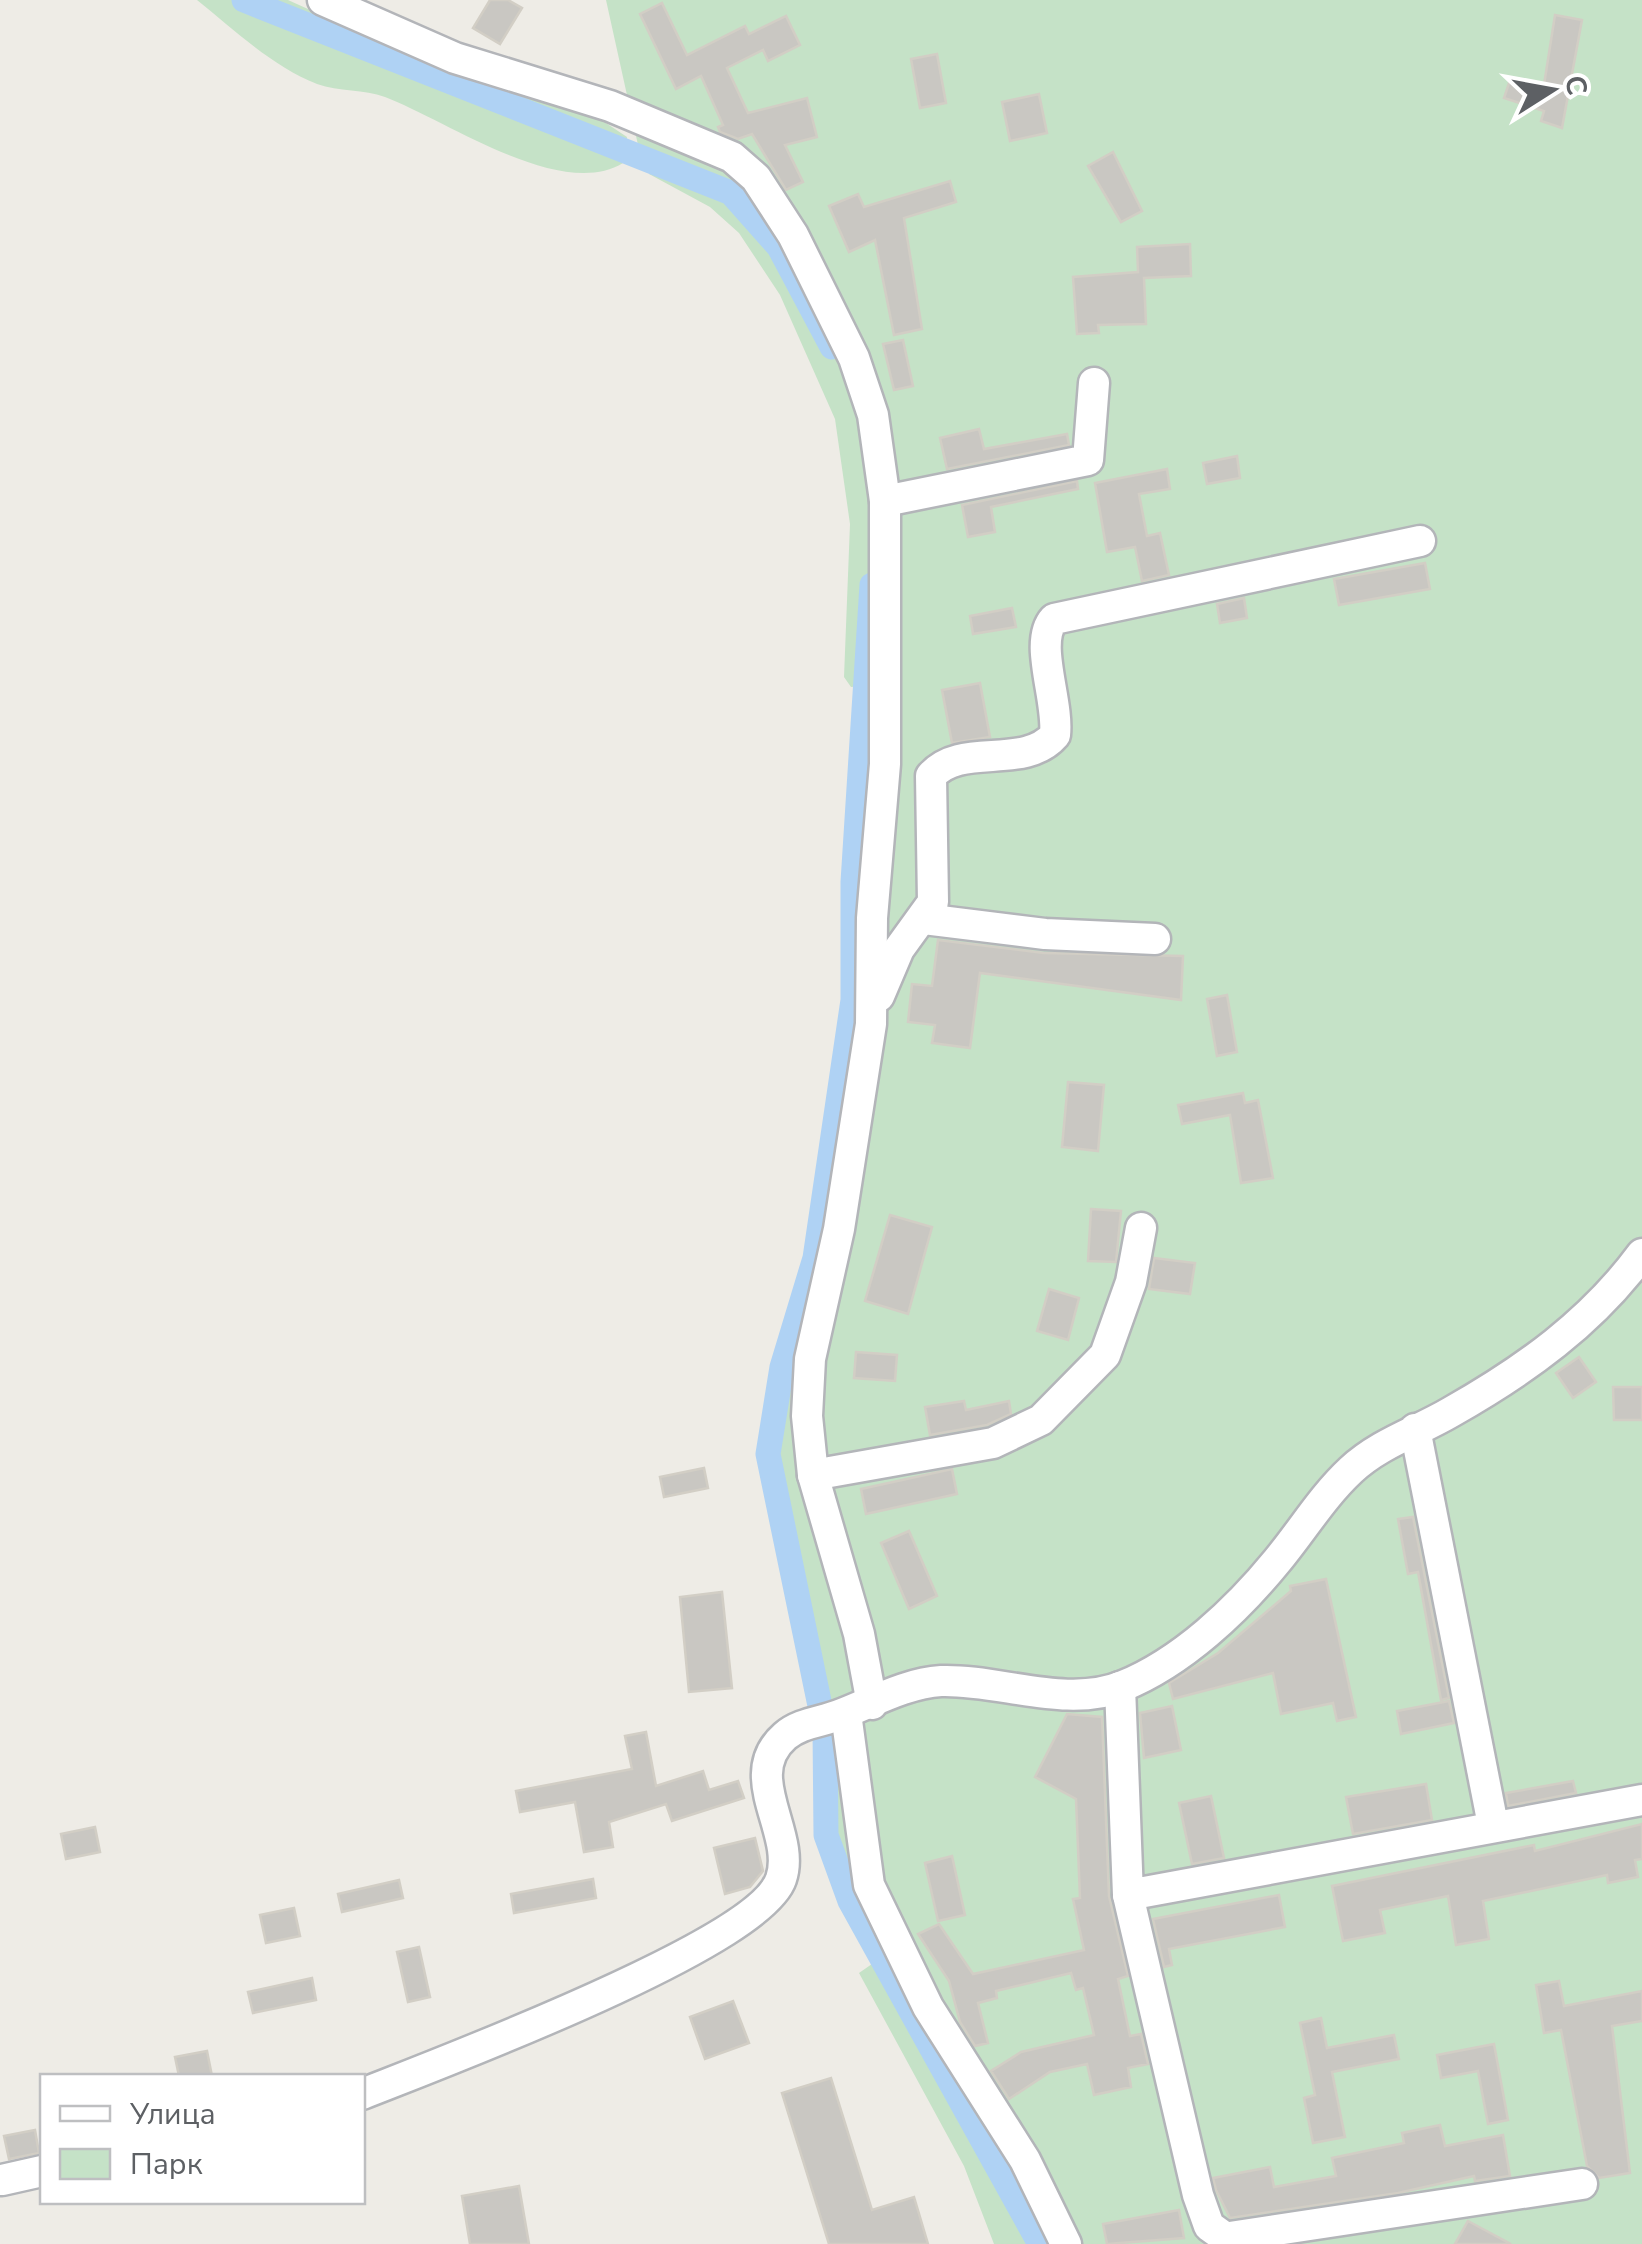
<svg xmlns="http://www.w3.org/2000/svg" width="1642" height="2244" viewBox="0 0 1642 2244" font-family="'Nunito Sans',sans-serif">
<style>
.green{fill:#c5e2c7}
.lines{fill:none;stroke-linecap:round;stroke-linejoin:round}
.canal{stroke:#afd2f4;stroke-width:25}
.building{fill:#c9c7c2;stroke:#d2cec5;stroke-width:2.5}
.minor-casing{stroke:#b3b5b9;stroke-width:35}
.minor{stroke:#fff;stroke-width:30}
</style>
<rect width="100%" height="100%" fill="#eeece6"/>
<!-- green -->
<g class="green">
<path d="M197 0H288L419 59 603 121 627 137 623 163C561 201 446 120 385 97 364 89 339 92 317 84 273 67 233 29 197 0Z"/>
<polygon points="606,0 1642,0 1642,2244 994,2244 964,2166 859,1973 882,1957 850,1901 826,1835 825,1730 768,1454 782,1367 815,1258 853,1000 853,882 866,686 851,687 844,677 850,524 835,419 780,295 739,233 710,207 649,174 649,158 640,154"/>
</g>
<g class="lines">
<!-- canal -->
<g class="canal">
<polyline points="244,0 731,193 779,247 832,347"/>
<polyline points="872,585 853,882 853,1000 815,1258 782,1367 768,1454 825,1730 826,1835 850,1901 1040,2244"/>
</g>
</g>
<!-- building -->
<g class="building">
<polygon points="490,0 508,0 522,8 500,44 473,28"/>
<polygon points="662,3 687,55 745,26 749,34 786,16 800,45 768,61 763,50 727,68 748,113 807,98 817,137 785,145 803,182 786,190 752,134 738,139 720,132 718,127 723,125 701,76 676,89 640,14"/>
<polygon points="1555,15 1582,20 1562,128 1541,121 1544,111 1504,98 1510,80 1543,91"/>
<polygon points="937,54 946,103 920,108 911,59"/>
<polygon points="1039,94 1047,133 1010,141 1002,102"/>
<polygon points="1113,152 1142,211 1121,222 1088,166"/>
<polygon points="950,181 956,202 904,218 922,329 894,335 875,240 849,252 829,206 858,194 864,207"/>
<polygon points="1190,244 1191,276 1144,278 1146,324 1098,325 1099,333 1077,334 1073,277 1138,272 1137,247"/>
<polygon points="903,340 913,386 894,390 883,344"/>
<polygon points="979,429 984,449 1067,434 1069,445 947,469 940,438"/>
<polygon points="1237,456 1240,478 1207,484 1203,463"/>
<polygon points="1167,469 1170,489 1139,494 1147,536 1160,533 1169,575 1142,581 1135,547 1107,552 1095,483"/>
<polygon points="1077,481 1078,489 991,507 995,532 968,537 962,505"/>
<polygon points="1425,563 1430,589 1339,605 1334,579"/>
<polygon points="1244,598 1247,618 1220,623 1217,604"/>
<polygon points="1012,608 1016,627 973,634 970,616"/>
<polygon points="980,683 990,737 952,743 942,690"/>
<polygon points="938,940 1044,953 1183,956 1181,1000 980,973 970,1048 932,1043 935,1025 908,1022 912,984 932,986"/>
<polygon points="1227,995 1237,1052 1217,1056 1207,999"/>
<polygon points="1068,1082 1104,1085 1098,1151 1062,1147"/>
<polygon points="1243,1093 1245,1103 1258,1100 1273,1178 1241,1183 1230,1115 1182,1124 1178,1105"/>
<polygon points="1091,1209 1121,1211 1116,1262 1088,1261"/>
<polygon points="890,1215 932,1227 908,1314 865,1301"/>
<polygon points="1154,1258 1195,1263 1190,1294 1149,1289"/>
<polygon points="1049,1289 1079,1298 1068,1340 1037,1331"/>
<polygon points="856,1352 897,1355 895,1381 854,1378"/>
<polygon points="1579,1357 1596,1382 1573,1398 1556,1373"/>
<polygon points="1613,1387 1642,1387 1642,1420 1614,1420"/>
<polygon points="964,1401 966,1410 1009,1401 1011,1414 987,1425 930,1435 925,1407"/>
<polygon points="704,1468 708,1488 664,1497 660,1477"/>
<polygon points="952,1469 957,1494 866,1514 861,1489"/>
<polygon points="1413,1517 1449,1698 1441,1700 1418,1572 1408,1574 1398,1519"/>
<polygon points="909,1531 937,1596 909,1609 881,1543"/>
<polygon points="1326,1579 1356,1717 1337,1721 1333,1703 1281,1714 1273,1673 1173,1699 1169,1683 1218,1653 1291,1591 1290,1586"/>
<polygon points="722,1592 732,1688 689,1692 680,1597"/>
<polygon points="1449,1701 1454,1723 1401,1734 1397,1711"/>
<polygon points="1172,1706 1181,1750 1144,1758 1140,1713"/>
<polygon points="1067,1714 1102,1717 1109,1896 1128,1976 1118,1979 1130,2036 1141,2034 1148,2064 1128,2068 1131,2087 1094,2095 1087,2064 1050,2072 1009,2099 991,2071 1021,2052 1094,2035 1083,1988 1076,1990 1071,1973 996,1991 997,1998 978,2003 988,2043 975,2046 960,2022 949,1981 918,1934 939,1924 973,1974 1084,1950 1073,1899 1080,1898 1076,1799 1035,1777"/>
<polygon points="646,1732 656,1786 703,1771 709,1790 738,1781 744,1798 672,1821 666,1804 609,1822 613,1847 584,1852 575,1802 520,1812 516,1791 632,1769 625,1736"/>
<polygon points="1573,1781 1576,1793 1508,1806 1506,1793"/>
<polygon points="1426,1784 1432,1820 1353,1834 1346,1797"/>
<polygon points="1211,1796 1224,1858 1192,1864 1179,1803"/>
<polygon points="1642,1824 1642,1859 1635,1860 1638,1877 1608,1883 1607,1875 1483,1901 1489,1939 1456,1945 1448,1896 1380,1910 1385,1933 1343,1941 1332,1886 1534,1845 1535,1851"/>
<polygon points="95,1827 100,1852 66,1859 61,1834"/>
<polygon points="755,1838 763,1871 750,1887 725,1894 714,1848"/>
<polygon points="952,1856 965,1915 938,1921 925,1863"/>
<polygon points="593,1879 596,1898 514,1913 511,1894"/>
<polygon points="399,1880 403,1898 342,1912 338,1894"/>
<polygon points="1279,1895 1285,1927 1169,1949 1172,1965 1164,1967 1153,1919"/>
<polygon points="294,1908 300,1936 266,1943 260,1915"/>
<polygon points="419,1947 430,1997 408,2002 397,1952"/>
<polygon points="312,1978 316,2000 253,2013 248,1992"/>
<polygon points="1559,1981 1564,2006 1642,1991 1642,2021 1612,2026 1630,2173 1599,2178 1587,2166 1561,2030 1544,2033 1536,1985"/>
<polygon points="733,2001 749,2043 705,2059 690,2017"/>
<polygon points="1321,2018 1327,2048 1394,2035 1399,2059 1332,2072 1345,2137 1313,2143 1304,2098 1315,2095 1300,2023"/>
<polygon points="1494,2044 1508,2120 1488,2124 1478,2071 1441,2078 1437,2055"/>
<polygon points="207,2051 212,2076 179,2076 175,2057"/>
<polygon points="831,2078 872,2210 914,2197 928,2244 829,2244 782,2093"/>
<polygon points="1440,2125 1445,2146 1503,2135 1510,2176 1475,2181 1474,2176 1398,2193 1230,2218 1216,2190 1213,2178 1270,2167 1274,2187 1336,2176 1332,2158 1404,2143 1402,2133"/>
<polygon points="35,2130 39,2153 9,2159 4,2136"/>
<polygon points="519,2186 529,2244 470,2244 462,2196"/>
<polygon points="1179,2210 1184,2238 1107,2244 1103,2224"/>
<polygon points="1468,2221 1511,2244 1455,2244"/>
</g>
<g class="lines">
<!-- minor casing -->
<g class="minor-casing">
<g id="minor">
<polyline points="323,0 455,58 610,106 732,157 756,178 793,235 854,358 873,415 885,501 885,764 872,918 871,1024 839,1229 810,1359 807,1416 813,1475 859,1634 872,1704"/>
<polyline points="885,501 1088,460 1094,383"/>
<polyline points="924,919 1045,934 1155,939"/>
<path d="M879 996 899 949 933 902 931 776C961 741 1024 771 1055 735 1059 700 1033 642 1054 619L1420 541"/>
<polyline points="1415,1429 1493,1825"/>
<polyline points="813,1475 993,1443 1041,1420 1105,1355 1131,1282 1141,1228"/>
<polyline points="1120,1687 1128,1895 1642,1800"/>
<polyline points="846,1713 869,1885 928,2007 1025,2160 1066,2244"/>
<polyline points="1128,1895 1198,2195 1209,2226 1234,2244"/>
<path d="M362 2094C435 2065 759 1944 781 1879 797 1833 739 1776 785 1736 800 1723 821 1722 839 1715 871 1703 906 1683 941 1681 999 1679 1067 1709 1123 1686 1182 1662 1237 1610 1277 1561 1302 1531 1322 1497 1351 1470 1380 1443 1417 1432 1451 1412 1525 1370 1591 1323 1642 1254"/>
<polyline points="2,2180 42,2171"/>
<polyline points="1223,2238 1582,2184"/>
</g>
</g>
<!-- minor -->
<use href="#minor" class="minor"/>
</g>
<!-- legend -->
<rect x="40" y="2074" width="325" height="130" fill="#ffffff" stroke="#bebfc1" stroke-width="2.5"/>
<rect x="60" y="2106" width="50" height="15" fill="#ffffff" stroke="#bebfc1" stroke-width="2.5"/>
<text x="130" y="2124" font-size="30" fill="#5d6064">Улица</text>
<rect x="60" y="2149" width="50" height="30" fill="#c5e2c7" stroke="#bebfc1" stroke-width="2.5"/>
<text x="130" y="2174" font-size="30" fill="#5d6064">Парк</text>
<!-- north arrow -->
<g transform="translate(1552 90) rotate(79)" stroke="#ffffff" stroke-width="8" paint-order="stroke">
<path d="M0-8L18 38L0 25L-18 38Z" fill="#5d6064"/>
<text y="-15" font-size="28" font-weight="bold" text-anchor="middle" fill="#5d6064">С</text>
</g>
</svg>
